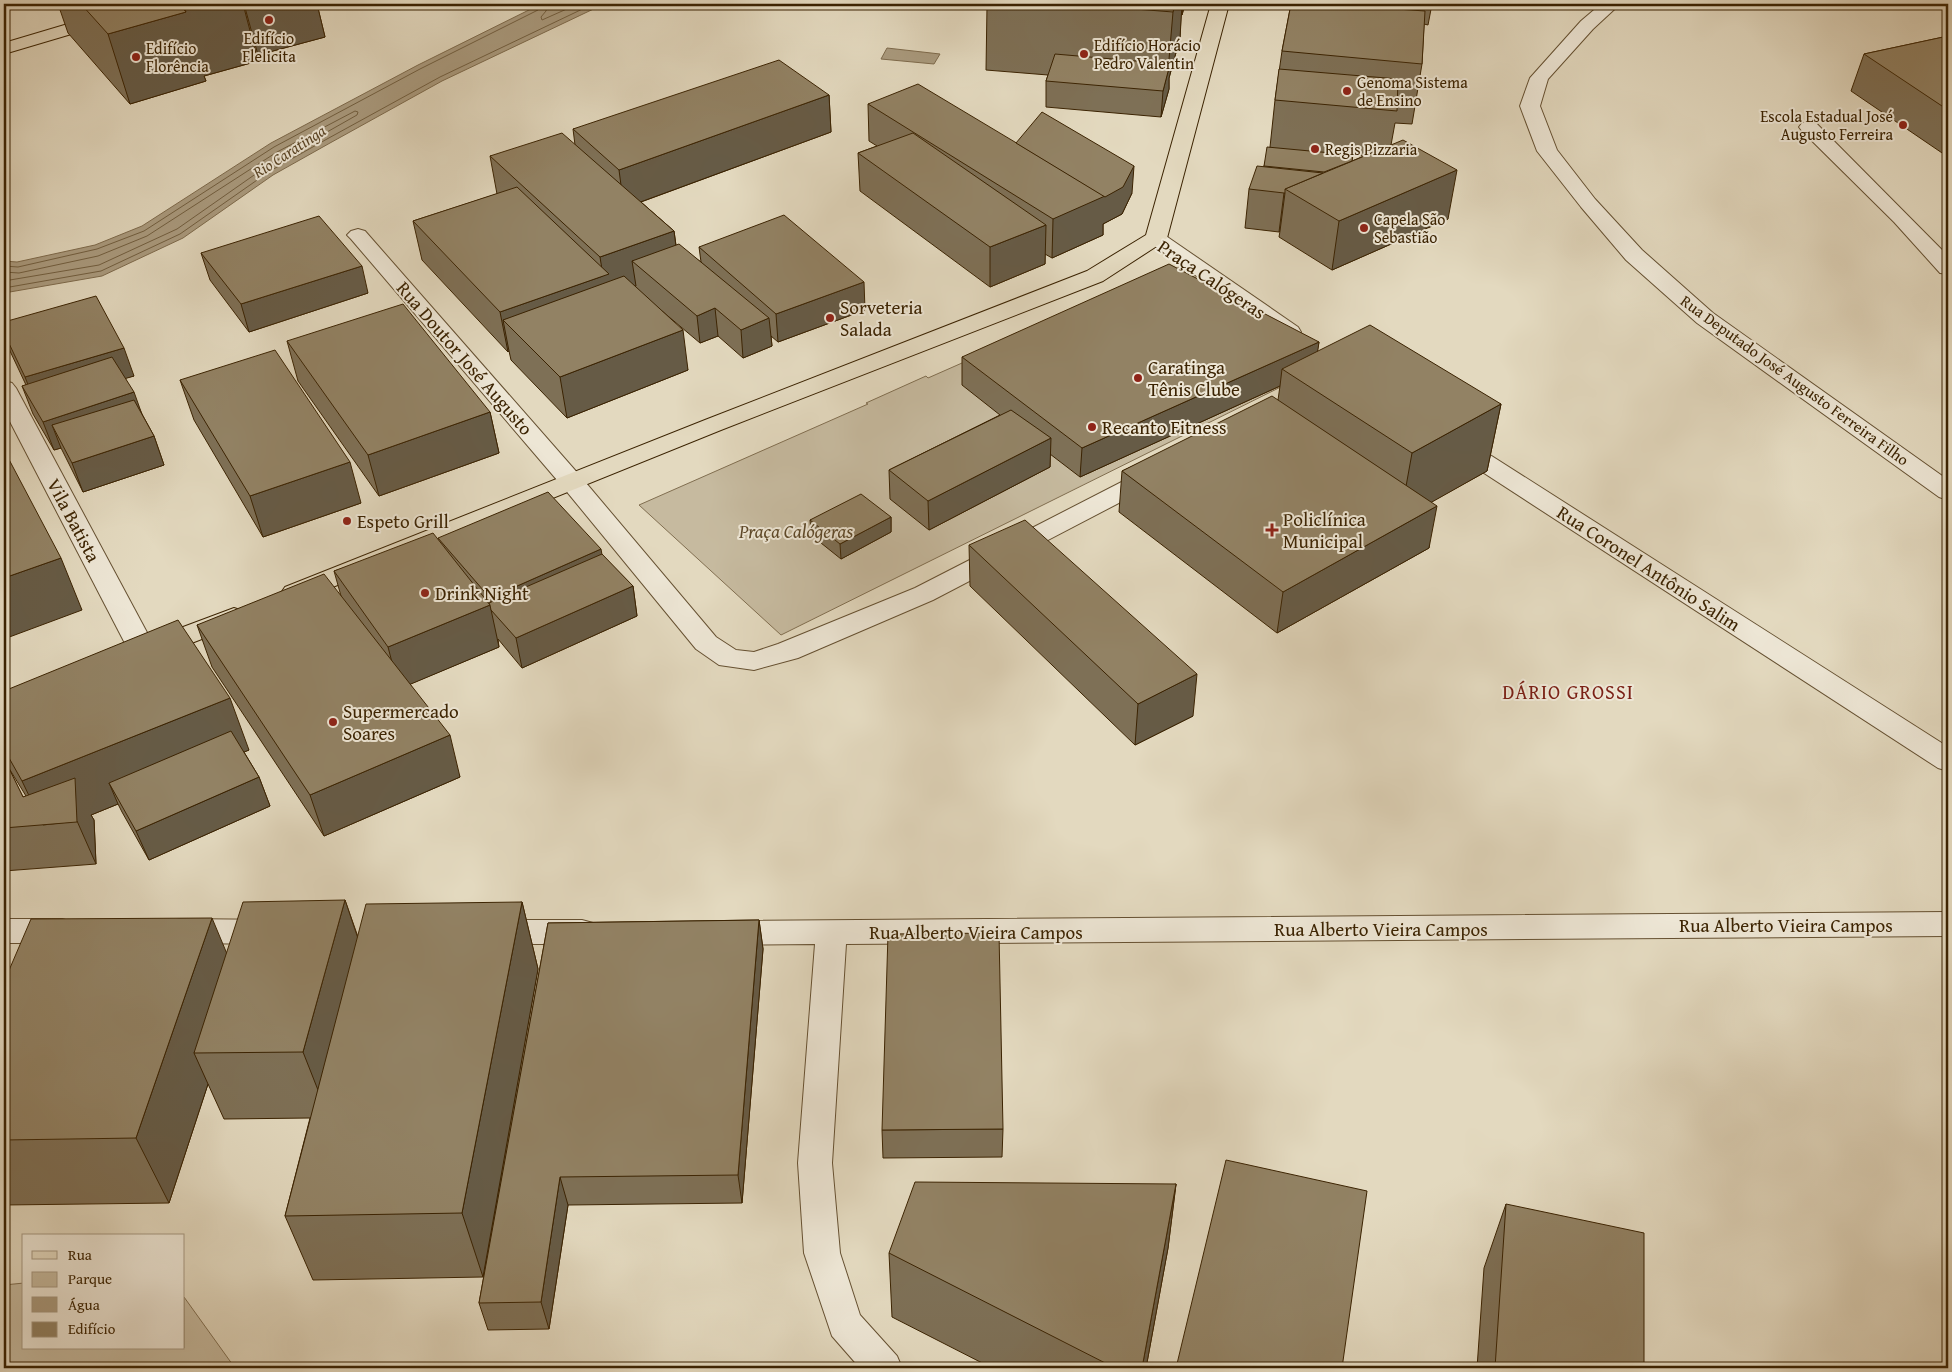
<svg xmlns="http://www.w3.org/2000/svg" width="1952" height="1372" viewBox="0 0 1952 1372" font-family="'Gentium Book Plus',serif">
<style>
.green{fill:#c6ba9f;stroke:#806e50}
.water{fill:#aa9b7f;stroke:#7e6b4d}
.lines{fill:none;stroke-linecap:round;stroke-linejoin:round}
.shore{stroke:#725f40;stroke-width:1}
.minor-casing{stroke:#655031;stroke-width:2}
.major-casing{stroke:#3b2302;stroke-width:2}
.minor{fill:#ede6d5;fill-rule:evenodd}
.major{fill:#e3d9bf;fill-rule:evenodd}
.wall{fill:#7e7056;stroke:#3b2302;fill-rule:evenodd}
.shaded-wall{fill:#665b46;stroke:#3b2302}
.building{fill:#928264;stroke:#3b2302}
.poi-dot{fill:#8f2418;stroke:#ede6d5;stroke-width:2}
.labels{text-anchor:middle;dominant-baseline:central;stroke-width:4;stroke-linejoin:round;paint-order:stroke}
.far-poi-label{font-size:16px;fill:#3b2302;stroke:#ede6d5;text-anchor:start}
.far-water-label{font-size:16px;font-style:italic;fill:#5c4728;stroke:#ede6d5}
.far-street-label{font-size:16px;fill:#3b2302;stroke:#ede6d5}
.street-label{font-size:19px;fill:#3b2302;stroke:#ede6d5}
.poi-label{font-size:19px;fill:#3b2302;stroke:#ede6d5;text-anchor:start}
.park-label{font-size:19px;font-style:italic;fill:#5e4929;stroke:#ede6d5}
.neighbourhood-label{font-size:20px;letter-spacing:1px;fill:#7a1f14;stroke:#ede6d5}
</style>
<rect width="100%" height="100%" fill="#e3d9bf"/>
<filter id="stains"><feTurbulence type="fractalNoise" baseFrequency=".004" numOctaves="4"/><feColorMatrix values="0 0 0 0 .2 0 0 0 0 .09 0 0 0 0 .02 0 0 0 .5 -.17"/></filter>
<radialGradient id="worn" r=".72"><stop offset=".6" stop-color="#630" stop-opacity="0"/><stop offset="1" stop-color="#630" stop-opacity=".3"/></radialGradient>
<!-- green -->
<g class="green">
<polygon points="1184,265 1315,370 781,635 639,505 868,404 866,403 926,376 928,378"/>
<polygon points="24,1283 24,1348 184,1348 184,1297 235,1368 4,1368 4,1285"/>
</g>
<!-- water -->
<g class="water">
<polygon points="541,4 604,4 442,81 330,143 273,175 183,238 102,276 4,293 4,261 17,262 95,245 142,226 271,143 418,65"/>
<polygon points="887,48 940,54 934,64 881,59"/>
</g>
<g class="lines">
<!-- shore -->
<g class="shore">
<polyline points="548,4 546,11 541,17 542,20 578,4"/>
<polyline points="4,266 18,267 97,249 144,231 274,147 420,69 538,10 541,4"/>
<polyline points="4,272 19,273 98,256 147,236 277,152 355,111 358,112 357,115 267,166 177,229 99,265 4,281"/>
<polyline points="4,288 101,271 180,234 270,171 327,139 440,77 593,4"/>
</g>
<!-- minor casing -->
<g class="minor-casing">
<g id="minor">
<polygon points="1601,4 1620,4 1593,29 1548,79 1540,106 1557,150 1595,199 1642,250 1713,313 1948,480 1948,500 1939,497 1697,323 1626,260 1581,207 1537,151 1520,106 1530,78 1581,21"/>
<polygon points="1809,121 1816,123 1948,256 1948,274 1940,273 1894,222 1802,131 1799,127 1802,123"/>
<polygon points="358,229 365,231 581,477 716,637 736,650 754,652 778,644 915,588 1143,471 1152,468 1161,471 1164,476 1161,481 933,600 798,658 754,670 719,665 696,649 563,487 351,239 347,235 351,231"/>
<polygon points="1156,232 1163,234 1298,327 1301,332 1298,337 1290,339 1282,337 1149,242 1145,238 1149,234"/>
<polygon points="4,381 12,383 16,388 158,653 154,660 144,662 134,660 130,653 4,410"/>
<polygon points="1456,437 1465,439 1948,747 1948,771 1938,768 1447,449 1444,444 1447,439"/>
<polygon points="1948,912 1948,936 846,944 832,1163 840,1253 860,1315 897,1356 902,1368 860,1368 832,1336 804,1253 798,1163 815,944 723,945 712,942 708,933 712,924 723,921"/>
<polygon points="4,919 62,919 73,922 77,931 73,940 62,943 4,943"/>
<polygon points="180,919 270,920 281,923 285,932 281,941 270,944 180,943 169,940 165,931 169,922"/>
<polygon points="493,920 582,920 593,923 597,932 593,941 582,944 493,944 482,941 478,932 482,923"/>
</g>
</g>
<!-- major casing -->
<g class="major-casing">
<g id="major">
<polygon points="135,4 162,4 159,8 4,54 4,43"/>
<polygon points="1211,4 1229,4 1167,238 1163,242 1103,281 721,430 303,599 294,602 285,599 281,593 285,587 705,420 1087,271 1146,235"/>
<polygon points="234,608 243,611 247,617 243,623 153,658 143,656 140,649 143,642"/>
</g>
</g>
<!-- minor -->
<use href="#minor" class="minor"/>
<!-- major -->
<use href="#major" class="major"/>
</g>
<!-- wall -->
<g class="wall">
<polygon points="58,4 317,4 325,37 258,55 256,52 258,61 204,76 206,81 130,104 68,33"/>
<polygon points="958,4 1185,4 1182,15 1181,15 1180,38 1169,78 1169,89 1161,117 1046,107 1046,81 1048,75 986,70 987,6"/>
<path d="M1291 4H1432L1428 25 1424 24 1422 64 1412 124 1395 123 1391 145 1448 219 1332 270 1279 237 1280 231 1279 232 1245 228 1249 189 1264 166 1270 147 1275 100 1282 51ZM1352 155 1364 156 1352 161Z"/>
<polygon points="1948,36 1948,157 1851,91 1864,54"/>
<polygon points="829,95 831,132 641,202 674,231 676,245 701,262 699,247 865,310 778,342 771,336 772,346 743,358 718,336 700,343 662,311 688,370 567,418 511,360 509,351 508,352 422,260 413,221 497,194 490,156 575,145 573,129"/>
<polygon points="868,104 1016,143 1132,193 1122,214 1103,224 1103,235 1052,258 1045,254 1045,264 990,287 860,191 858,153 877,146 869,141"/>
<polygon points="201,253 368,293 249,332 210,280"/>
<polygon points="4,322 134,376 125,378 142,414 154,436 164,465 83,492 61,448 54,450 33,414 22,386 26,385 10,351 4,335"/>
<polygon points="287,341 490,412 499,453 379,496 298,381"/>
<polygon points="1319,342 1317,352 1501,404 1487,471 1431,502 1429,548 1277,633 1119,512 1122,471 1278,400 1280,386 1080,477 1050,454 1050,467 929,530 890,499 889,470 1000,415 962,385 962,357"/>
<polygon points="180,380 361,503 263,537 194,420"/>
<polygon points="891,517 891,532 841,559 811,535 810,520"/>
<polygon points="438,539 602,555 633,586 637,616 522,668 498,639 499,647 410,684 460,777 324,836 212,667 197,625 341,596 334,571"/>
<polygon points="969,545 1193,716 1135,745 970,586"/>
<path d="M4 691 249 750 244 752 259 777 270 806 149 860 122 812 118 804 91 815 94 820 96 864 4 871ZM7 765 26 796 23 797Z"/>
<polygon points="345,900 358,937 522,902 538,969 483,1277 313,1280 285,1216 310,1118 224,1119 208,1084 169,1203 4,1205 4,982 226,953"/>
<polygon points="759,920 763,949 742,1203 568,1205 549,1329 488,1330 479,1303 548,923"/>
<polygon points="1003,1129 1002,1157 883,1158 882,1130"/>
<polygon points="1176,1184 1168,1248 1146,1368 992,1368 892,1317 889,1253"/>
<polygon points="1506,1204 1644,1368 1477,1368 1484,1268"/>
</g>
<!-- shaded-wall -->
<g class="shaded-wall">
<polygon points="195,4 243,4 258,61 204,76 206,81 130,104 108,34 186,12 184,6"/>
<polygon points="244,4 317,4 325,37 258,55"/>
<polygon points="1175,4 1182,4 1180,38 1169,78 1169,89 1161,117 1163,91 1168,71 1173,12"/>
<polygon points="1183,4 1185,4 1182,15"/>
<polygon points="829,95 831,132 624,208 619,170"/>
<polygon points="1134,166 1132,193 1122,214 1103,224 1103,235 1052,258 1053,219"/>
<polygon points="1457,170 1448,219 1332,270 1339,221"/>
<polygon points="1284,193 1285,193 1280,231 1279,232"/>
<polygon points="1046,225 1045,264 990,287 990,247"/>
<polygon points="674,231 679,270 632,261 636,286 612,294 503,320 509,351 508,352 500,312 603,276 600,257"/>
<polygon points="362,266 368,293 249,332 241,304"/>
<polygon points="864,282 865,310 778,342 776,314"/>
<polygon points="715,308 718,336 700,343 697,316"/>
<polygon points="769,318 772,346 743,358 741,330"/>
<polygon points="683,330 688,370 567,418 560,377"/>
<polygon points="1319,342 1315,370 1282,369 1280,386 1080,477 1082,448"/>
<polygon points="124,348 134,376 36,405 25,377"/>
<polygon points="134,392 144,420 52,425 61,448 54,450 43,422"/>
<polygon points="1501,404 1487,471 1400,520 1412,453"/>
<polygon points="490,412 499,453 379,496 368,455"/>
<polygon points="154,436 164,465 83,492 72,463"/>
<polygon points="1051,438 1050,467 929,530 928,501"/>
<polygon points="350,462 361,503 263,537 250,496"/>
<polygon points="1437,506 1429,548 1277,633 1283,592"/>
<polygon points="891,517 891,532 841,559 840,544"/>
<polygon points="601,549 606,578 493,612 490,598"/>
<polygon points="61,558 82,610 4,639 4,578"/>
<polygon points="633,586 637,616 522,668 516,638"/>
<polygon points="490,605 499,647 399,689 388,647"/>
<polygon points="1197,674 1193,716 1135,745 1138,704"/>
<polygon points="230,698 249,750 121,803 109,783 118,804 91,815 94,820 96,864 77,821 43,825 22,781"/>
<polygon points="450,735 460,777 324,836 310,795"/>
<polygon points="259,777 270,806 149,860 136,831"/>
<polygon points="345,900 368,968 329,1118 303,1052"/>
<polygon points="522,902 538,969 483,1277 462,1213"/>
<polygon points="212,918 240,985 194,1053 208,1084 169,1203 136,1138"/>
<polygon points="759,920 763,949 742,1203 738,1175"/>
<polygon points="560,1177 568,1205 549,1329 541,1302"/>
<polygon points="1176,1184 1168,1248 1146,1368 1142,1368"/>
</g>
<!-- building -->
<g class="building">
<polygon points="81,4 178,4 186,12 108,34"/>
<polygon points="182,4 195,4 184,6"/>
<polygon points="1072,4 1175,4 1173,12"/>
<polygon points="1291,4 1327,4 1425,11 1422,64 1282,51"/>
<polygon points="1948,36 1948,110 1864,54"/>
<polygon points="1055,54 1170,64 1163,91 1046,81"/>
<polygon points="779,60 829,95 619,170 573,129"/>
<polygon points="1279,69 1398,79 1397,111 1275,100"/>
<polygon points="918,84 1105,196 1053,219 868,104"/>
<polygon points="1042,112 1134,166 1123,187 1105,197 1016,143"/>
<polygon points="562,133 674,231 600,257 490,156"/>
<polygon points="913,133 1046,225 990,247 858,153"/>
<polygon points="1403,140 1457,170 1339,221 1285,189"/>
<polygon points="1267,147 1353,155 1352,161 1324,172 1264,166"/>
<polygon points="1257,166 1323,173 1285,189 1285,193 1284,193 1249,189"/>
<polygon points="517,187 609,274 500,312 413,221"/>
<polygon points="784,215 864,282 776,314 699,247"/>
<polygon points="319,216 362,266 241,304 201,253"/>
<polygon points="679,244 769,318 741,330 715,308 697,316 632,261"/>
<polygon points="1169,264 1319,342 1082,448 962,357"/>
<polygon points="624,276 683,330 560,377 503,320"/>
<polygon points="96,296 124,348 25,377 4,333 4,322"/>
<polygon points="403,304 490,412 368,455 287,341"/>
<polygon points="1370,325 1501,404 1412,453 1282,369"/>
<polygon points="275,350 350,462 250,496 180,380"/>
<polygon points="112,357 134,392 43,422 22,386"/>
<polygon points="1272,396 1437,506 1283,592 1122,471"/>
<polygon points="134,400 154,436 72,463 52,425"/>
<polygon points="1011,410 1051,438 928,501 889,470"/>
<polygon points="4,450 61,558 4,578"/>
<polygon points="548,492 601,549 490,598 438,538"/>
<polygon points="861,494 891,517 840,544 810,520"/>
<polygon points="1025,520 1197,674 1138,704 969,545"/>
<polygon points="433,533 490,605 388,647 334,571"/>
<polygon points="602,554 633,586 516,638 491,610 490,605 489,603"/>
<polygon points="324,574 450,735 310,795 197,625"/>
<polygon points="178,620 230,698 22,781 4,749 4,691"/>
<polygon points="231,731 259,777 136,831 109,783"/>
<polygon points="4,758 23,797 75,778 77,822 4,828"/>
<polygon points="345,900 303,1052 194,1053 243,902"/>
<polygon points="522,902 462,1213 285,1216 366,904"/>
<polygon points="212,918 136,1138 4,1140 4,982 31,919"/>
<polygon points="759,920 738,1175 560,1177 541,1302 479,1303 548,923"/>
<polygon points="999,933 1003,1129 882,1130 888,934"/>
<polygon points="1226,1160 1367,1191 1342,1368 1176,1368"/>
<polygon points="915,1182 1176,1184 1142,1368 1115,1368 889,1253"/>
<polygon points="1506,1204 1644,1233 1644,1368 1495,1368"/>
</g>
<!-- markers -->
<g class="poi-dot">
<circle cx="269" cy="20" r="5"/>
<circle cx="1084" cy="54" r="5"/>
<circle cx="136" cy="57" r="5"/>
<circle cx="1347" cy="91" r="5"/>
<circle cx="1903" cy="125" r="5"/>
<circle cx="1315" cy="149" r="5"/>
<circle cx="1364" cy="228" r="5"/>
<circle cx="830" cy="318" r="5"/>
<circle cx="1138" cy="378" r="5"/>
<circle cx="1092" cy="427" r="5"/>
<circle cx="347" cy="521" r="5"/>
<path d="M1269.5 522.5h5v5h5v5h-5v5h-5v-5h-5v-5h5z"/>
<circle cx="425" cy="593" r="5"/>
<circle cx="333" cy="722" r="5"/>
</g>
<g class="labels">
<!-- far-poi labels -->
<g class="far-poi-label">
<text x="269" y="38" text-anchor="middle">Edifício<tspan x="269" dy="18">Flelicita</tspan></text>
<text x="1094" y="45">Edifício Horácio<tspan x="1094" dy="18">Pedro Valentin</tspan></text>
<text x="146" y="48">Edifício<tspan x="146" dy="18">Florência</tspan></text>
<text x="1357" y="82">Genoma Sistema<tspan x="1357" dy="18">de Ensino</tspan></text>
<text x="1893" y="116" text-anchor="end">Escola Estadual José<tspan x="1893" dy="18">Augusto Ferreira</tspan></text>
<text x="1325" y="149">Regis Pizzaria</text>
<text x="1374" y="219">Capela São<tspan x="1374" dy="18">Sebastião</tspan></text>
</g>
<!-- far-water labels -->
<g class="far-water-label">
<text transform="translate(289 151) rotate(-33)">Rio Caratinga</text>
</g>
<!-- far-street labels -->
<g class="far-street-label">
<text transform="translate(1795 380) rotate(36)">Rua Deputado José Augusto Ferreira Filho</text>
</g>
<!-- street labels -->
<g class="street-label">
<text transform="translate(1212 279) rotate(34)">Praça Calógeras</text>
<text transform="translate(465 358) rotate(49)">Rua Doutor José Augusto</text>
<text transform="translate(74 520) rotate(62)">Vila Batista</text>
<text transform="translate(1649 568) rotate(33)">Rua Coronel Antônio Salim</text>
<text x="1786" y="925">Rua Alberto Vieira Campos</text>
<text x="1381" y="929">Rua Alberto Vieira Campos</text>
<text x="976" y="932">Rua Alberto Vieira Campos</text>
</g>
<!-- poi labels -->
<g class="poi-label">
<text x="840" y="307">Sorveteria<tspan x="840" dy="22">Salada</tspan></text>
<text x="1148" y="367">Caratinga<tspan x="1148" dy="22">Tênis Clube</tspan></text>
<text x="1102" y="427">Recanto Fitness</text>
<text x="1283" y="519">Policlínica<tspan x="1283" dy="22">Municipal</tspan></text>
<text x="357" y="521">Espeto Grill</text>
<text x="435" y="593">Drink Night</text>
<text x="343" y="711">Supermercado<tspan x="343" dy="22">Soares</tspan></text>
</g>
<!-- park labels -->
<g class="park-label">
<text x="796" y="531">Praça Calógeras</text>
</g>
<!-- neighbourhood labels -->
<g class="neighbourhood-label">
<text x="1568" y="691">DÁRIO GROSSI</text>
</g>
</g>
<!-- margin -->
<rect width="1952" height="1372" fill="none" stroke="#e3d9bf" stroke-width="20"/>
<rect x="5" y="5" width="1942" height="1362" fill="none" stroke="#3b2302" stroke-width="2.5"/>
<rect x="10" y="10" width="1932" height="1352" fill="none" stroke="#3b2302"/>
<!-- legend -->
<rect x="22" y="1234" width="162" height="115" fill="#ede6d5" stroke="#a69881"/>
<rect x="32" y="1251" width="25" height="8" fill="#e3d9bf" stroke="#a69881"/>
<text x="68" y="1260" font-size="15" fill="#3b2302">Rua</text>
<rect x="32" y="1272" width="25" height="15" fill="#c6ba9f" stroke="#a69881"/>
<text x="68" y="1284" font-size="15" fill="#3b2302">Parque</text>
<rect x="32" y="1297" width="25" height="15" fill="#aa9b7f" stroke="#a69881"/>
<text x="68" y="1310" font-size="15" fill="#3b2302">Água</text>
<rect x="32" y="1322" width="25" height="15" fill="#928264" stroke="#a69881"/>
<text x="68" y="1334" font-size="15" fill="#3b2302">Edifício</text>
<rect width="100%" height="100%" filter="url(#stains)"/>
<rect width="100%" height="100%" fill="url(#worn)"/>
</svg>
